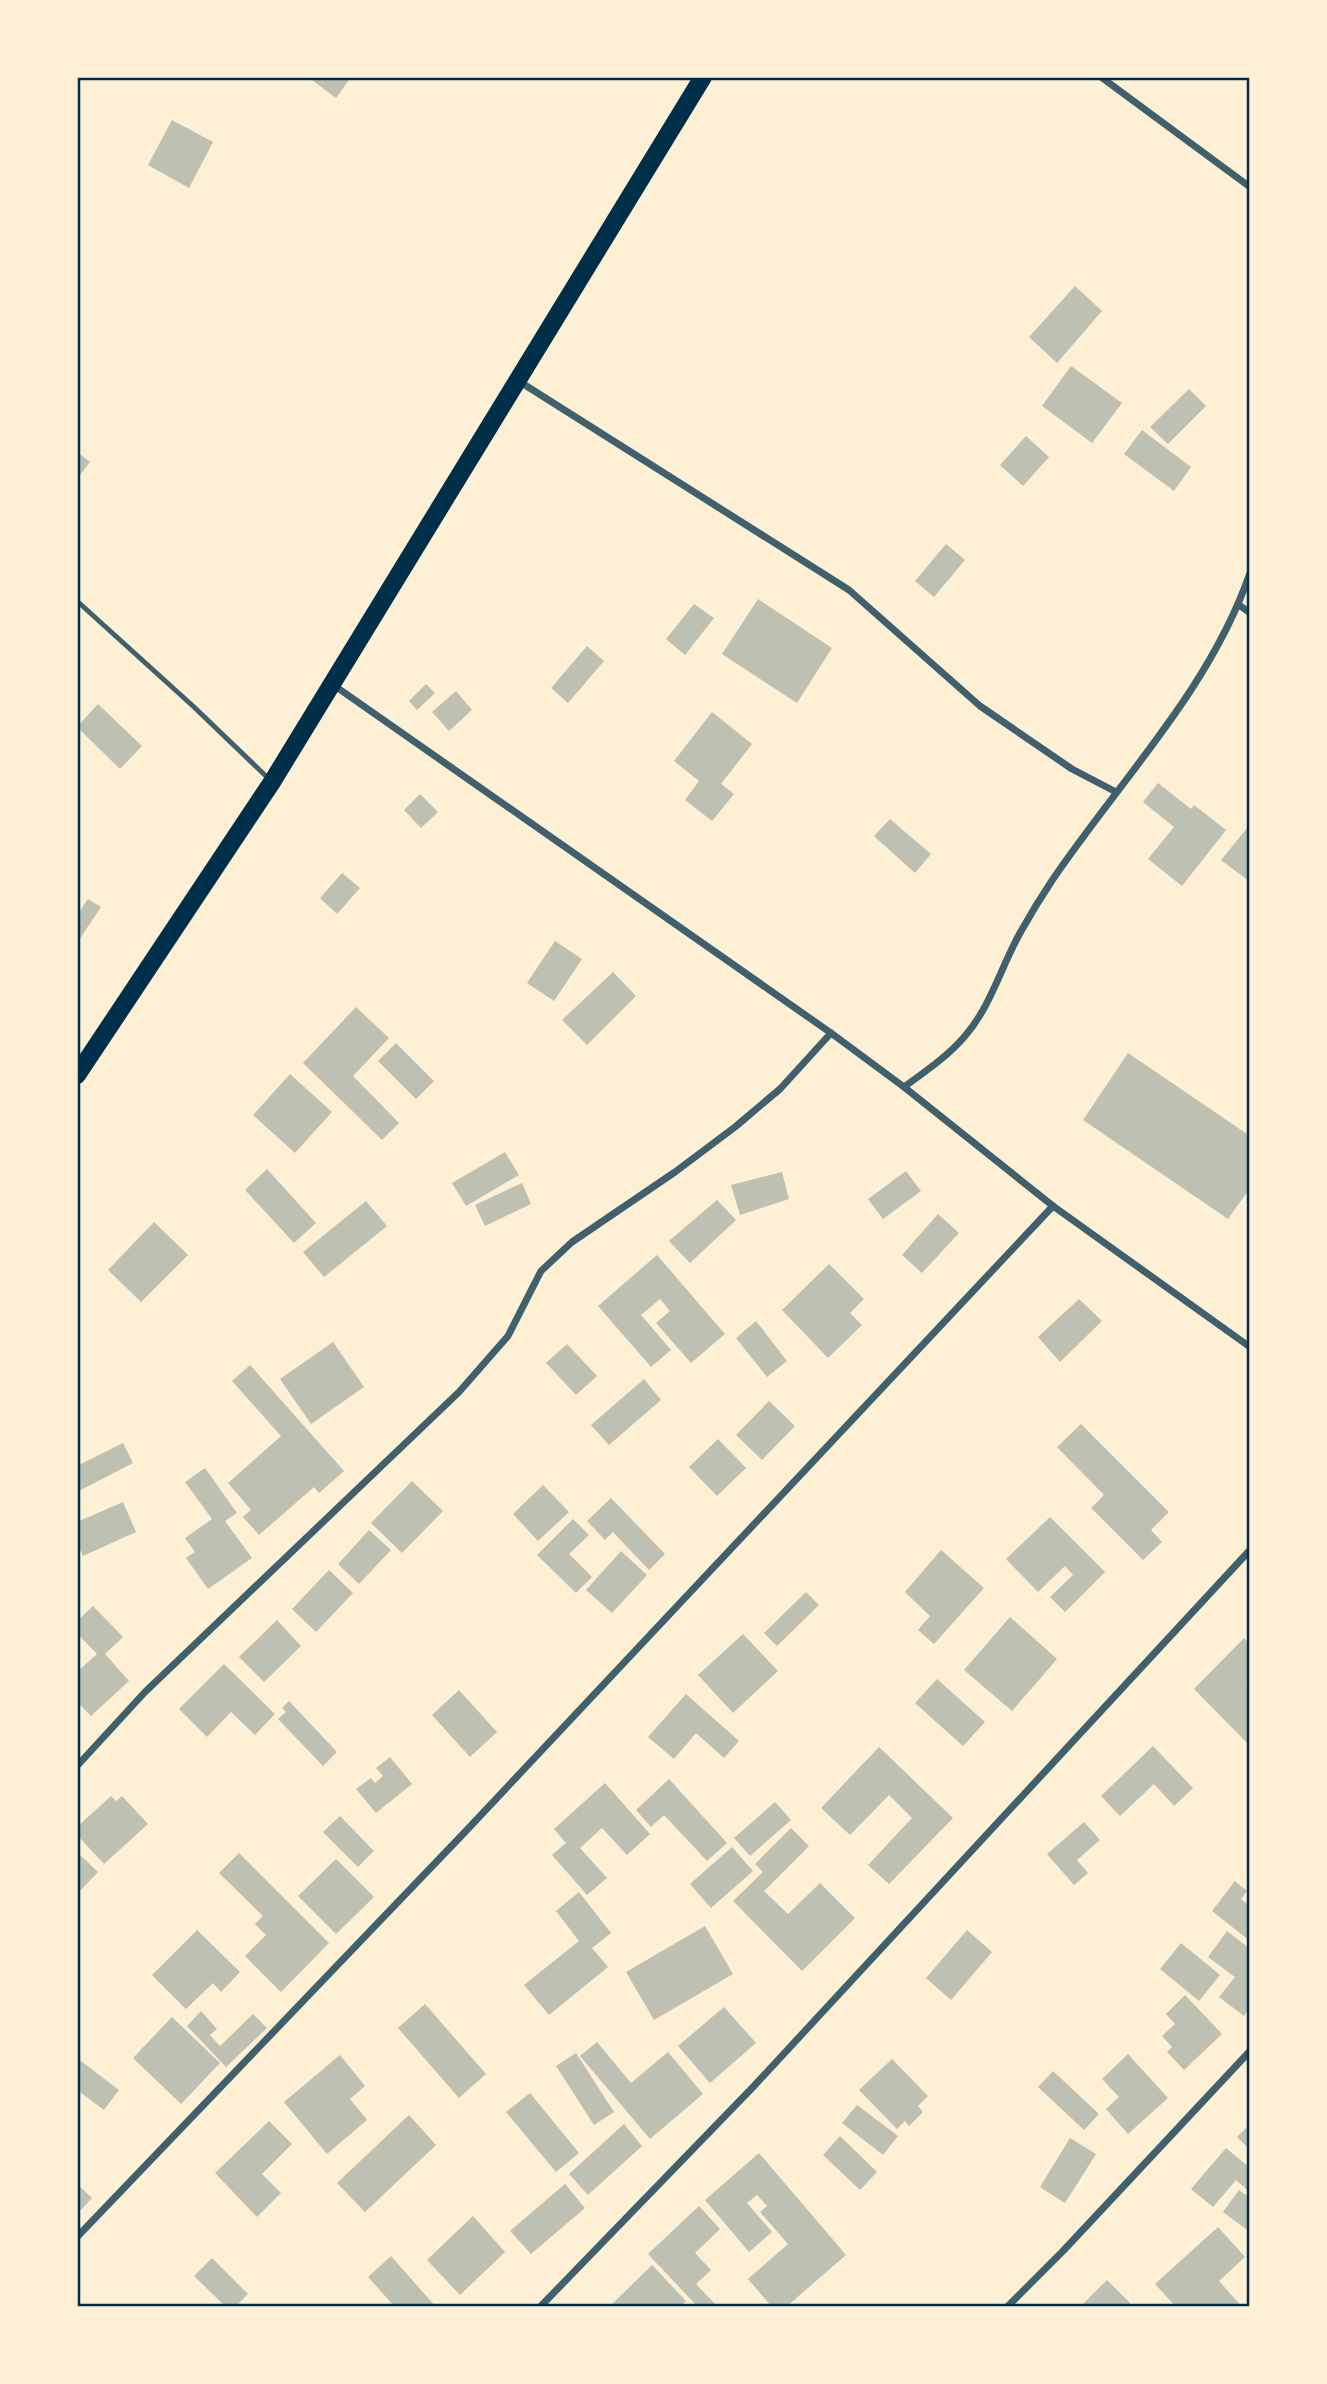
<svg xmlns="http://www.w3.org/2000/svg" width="1327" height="2384" viewBox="0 0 1327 2384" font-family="'Open Sans',sans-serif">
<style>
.building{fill:#bec0b2}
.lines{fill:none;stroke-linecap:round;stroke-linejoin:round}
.service{stroke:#3f606c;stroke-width:5}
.minor{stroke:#3f606c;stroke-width:7}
.primary{stroke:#003049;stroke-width:18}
.neatline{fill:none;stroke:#003049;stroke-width:2.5}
</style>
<rect width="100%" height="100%" fill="#fdf0d5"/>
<!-- building -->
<g class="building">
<polygon points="308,77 351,77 336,98"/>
<polygon points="172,120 213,142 189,188 148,165"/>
<polygon points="1075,286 1102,311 1057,363 1029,337"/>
<polygon points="1071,366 1122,403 1092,443 1042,406"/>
<polygon points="1189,389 1206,406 1168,444 1150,427"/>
<polygon points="1142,430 1191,467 1174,491 1124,454"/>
<polygon points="1026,436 1049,457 1023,486 1000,465"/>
<polygon points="77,452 90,462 77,479"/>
<polygon points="946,544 965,560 934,597 915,581"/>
<polygon points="758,599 832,648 797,703 722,654"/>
<polygon points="694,604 714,618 685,655 666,639"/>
<polygon points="587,646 604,661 568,703 551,688"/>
<polygon points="426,684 435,693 417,710 409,701"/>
<polygon points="456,691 472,710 449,731 432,712"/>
<polygon points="98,704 142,746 120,769 77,727"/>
<polygon points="712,712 752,744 721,784 734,794 712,821 685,800 699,781 674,761"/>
<polygon points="1158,783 1191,809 1194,805 1226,830 1182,886 1148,859 1174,827 1143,802"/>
<polygon points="420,794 438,812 421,828 404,810"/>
<polygon points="890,819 931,854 915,873 874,836"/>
<polygon points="1248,827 1250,828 1250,882 1221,860"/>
<polygon points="342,873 360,888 337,914 320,898"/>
<polygon points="88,899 101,907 77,943 77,915"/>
<polygon points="555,941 582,959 554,1001 527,983"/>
<polygon points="613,972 636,996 587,1045 562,1020"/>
<polygon points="356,1007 389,1038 353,1076 399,1123 382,1140 303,1063"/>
<polygon points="396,1043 434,1081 416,1099 378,1061"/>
<polygon points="1128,1053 1250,1136 1250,1188 1228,1219 1083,1120"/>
<polygon points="290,1074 332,1112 295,1153 253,1115"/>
<polygon points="505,1152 519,1175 466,1206 452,1183"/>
<polygon points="267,1169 316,1223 294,1243 245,1190"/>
<polygon points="906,1171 921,1191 883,1219 868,1199"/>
<polygon points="782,1172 789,1199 740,1215 731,1185"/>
<polygon points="522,1183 531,1204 485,1226 475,1205"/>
<polygon points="717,1200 736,1220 690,1263 669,1241"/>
<polygon points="366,1201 387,1226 324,1277 303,1252"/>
<polygon points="938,1214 959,1233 922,1273 902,1255"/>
<polygon points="154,1222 188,1255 141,1302 108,1270"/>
<polygon points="657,1255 725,1334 691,1363 656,1323 670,1311 660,1299 641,1315 671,1350 651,1367 598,1306"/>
<polygon points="829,1264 864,1299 850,1313 862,1325 828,1358 782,1310"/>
<polygon points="1079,1299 1102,1321 1060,1362 1038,1337"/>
<polygon points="756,1321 787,1361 767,1377 736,1338"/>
<polygon points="333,1342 364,1387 311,1424 280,1379"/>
<polygon points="567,1344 597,1376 576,1395 546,1363"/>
<polygon points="250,1365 344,1471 319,1493 314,1487 259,1535 243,1517 251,1510 228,1483 281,1436 232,1381"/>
<polygon points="644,1379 661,1400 609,1445 591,1425"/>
<polygon points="769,1401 795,1426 762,1460 736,1435"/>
<polygon points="1081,1424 1169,1512 1151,1530 1162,1542 1143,1560 1091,1508 1104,1495 1057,1447"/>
<polygon points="718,1439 746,1468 717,1496 689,1467"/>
<polygon points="123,1443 133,1463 77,1492 77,1466"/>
<polygon points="205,1468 237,1513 225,1521 252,1558 208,1589 186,1558 195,1552 185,1538 212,1519 185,1482"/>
<polygon points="412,1481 443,1511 402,1553 371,1523"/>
<polygon points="543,1485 569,1512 538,1541 513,1514"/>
<polygon points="611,1498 665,1554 649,1570 613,1532 605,1540 587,1521"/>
<polygon points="123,1502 136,1532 83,1556 77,1543 77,1522"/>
<polygon points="1050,1517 1105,1572 1065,1612 1050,1597 1073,1575 1065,1566 1038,1592 1006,1559"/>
<polygon points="573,1519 589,1535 569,1554 592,1577 576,1593 537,1555"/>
<polygon points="369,1530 391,1550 359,1584 338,1564"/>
<polygon points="941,1550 984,1588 934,1644 918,1630 930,1616 905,1592"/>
<polygon points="621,1551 647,1575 612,1613 586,1590"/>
<polygon points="329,1570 353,1593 316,1632 292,1609"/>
<polygon points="806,1592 819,1605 777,1646 764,1633"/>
<polygon points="93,1606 123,1637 105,1654 129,1681 91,1716 77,1702 77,1672 97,1654 77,1633 77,1621"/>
<polygon points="1010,1617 1057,1659 1012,1711 964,1670"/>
<polygon points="277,1620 301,1646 264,1682 239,1657"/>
<polygon points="743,1634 778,1671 733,1713 698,1675"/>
<polygon points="1244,1638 1250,1644 1250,1682 1246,1686 1250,1691 1250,1746 1194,1689"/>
<polygon points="224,1664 275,1714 255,1735 231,1712 207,1737 179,1709"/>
<polygon points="937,1679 985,1722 963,1746 915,1703"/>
<polygon points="459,1690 497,1732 470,1757 432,1715"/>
<polygon points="686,1694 739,1741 724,1758 696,1733 674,1759 648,1737"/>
<polygon points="289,1701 337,1752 323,1766 278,1719 286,1712 282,1708"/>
<polygon points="1153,1746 1193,1788 1174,1806 1154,1784 1120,1816 1101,1796"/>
<polygon points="879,1747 953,1818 889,1884 868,1865 912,1818 889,1795 850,1835 821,1808"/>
<polygon points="390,1757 412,1784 376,1813 356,1789 371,1778 375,1783 383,1776 376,1768"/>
<polygon points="669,1779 727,1843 707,1861 664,1815 651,1827 636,1810"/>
<polygon points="605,1783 650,1834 627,1855 602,1828 580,1848 607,1878 587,1895 552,1855 566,1843 554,1829"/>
<polygon points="111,1796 116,1801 122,1796 148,1824 104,1864 77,1835 77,1827"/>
<polygon points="775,1802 791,1820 750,1856 734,1838"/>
<polygon points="340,1816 374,1851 358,1867 323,1832"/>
<polygon points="1084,1822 1100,1840 1077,1860 1088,1873 1074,1885 1047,1854"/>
<polygon points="791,1828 809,1846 764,1891 788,1914 820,1883 855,1918 802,1971 733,1901 763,1872 755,1864"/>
<polygon points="732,1847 753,1871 711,1908 690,1884"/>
<polygon points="77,1852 98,1872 77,1894"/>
<polygon points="239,1853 329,1943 281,1992 245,1956 266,1935 255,1924 263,1916 219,1873"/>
<polygon points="336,1859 374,1897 336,1934 298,1896"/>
<polygon points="1235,1881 1247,1891 1241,1899 1248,1905 1250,1902 1250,1941 1212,1911"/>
<polygon points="579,1892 611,1933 592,1948 608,1967 549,2015 524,1985 579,1941 556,1911"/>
<polygon points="705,1926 733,1974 654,2020 626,1972"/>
<polygon points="197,1930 240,1972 221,1992 213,1983 186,2009 152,1975"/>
<polygon points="967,1930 992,1952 951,2000 926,1978"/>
<polygon points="1227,1931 1250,1949 1250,2007 1244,2016 1219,1997 1235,1977 1208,1957"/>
<polygon points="1181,1943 1220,1975 1199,2001 1160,1969"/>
<polygon points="1185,1995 1222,2034 1184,2070 1167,2052 1172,2047 1162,2036 1175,2024 1166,2014"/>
<polygon points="425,2004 486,2074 459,2098 398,2028"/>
<polygon points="724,2007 756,2043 710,2083 678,2046"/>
<polygon points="201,2011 217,2029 210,2035 220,2046 253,2014 267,2028 226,2067 187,2026"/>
<polygon points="172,2017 220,2063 181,2104 133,2058"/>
<polygon points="597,2042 631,2083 668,2052 703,2094 650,2139 580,2056"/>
<polygon points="576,2053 614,2112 594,2125 556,2066"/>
<polygon points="1128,2054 1168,2098 1128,2134 1106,2109 1119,2097 1102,2079"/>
<polygon points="340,2055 365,2086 350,2099 367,2120 327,2154 284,2102"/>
<polygon points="77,2058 119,2090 104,2110 77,2090"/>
<polygon points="892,2059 928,2096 918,2106 923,2112 909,2126 905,2121 897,2129 859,2090"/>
<polygon points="1053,2071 1099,2114 1084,2130 1038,2087"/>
<polygon points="530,2093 579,2153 556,2172 506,2112"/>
<polygon points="857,2105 898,2136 883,2155 842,2123"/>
<polygon points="409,2115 436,2145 365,2212 337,2183"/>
<polygon points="269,2121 292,2144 262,2174 281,2193 257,2217 215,2173"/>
<polygon points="624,2124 642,2146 588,2195 569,2174"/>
<polygon points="1250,2124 1250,2150 1237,2137"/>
<polygon points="840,2136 877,2172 860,2190 823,2155"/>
<polygon points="1070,2138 1096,2154 1065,2203 1040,2187"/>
<polygon points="1226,2148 1250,2168 1250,2192 1236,2180 1213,2207 1191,2189"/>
<polygon points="759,2153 846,2255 786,2307 772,2307 748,2279 788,2244 760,2212 767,2206 757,2195 747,2203 772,2232 749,2252 705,2200"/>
<polygon points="77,2184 92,2198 77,2214"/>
<polygon points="565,2184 585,2208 531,2254 510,2231"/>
<polygon points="1239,2190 1250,2198 1250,2232 1223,2212"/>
<polygon points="699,2206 720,2229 695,2253 711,2270 696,2284 718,2307 698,2307 648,2254"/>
<polygon points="473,2216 505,2252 460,2295 427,2260"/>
<polygon points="1218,2227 1245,2257 1219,2281 1242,2307 1176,2307 1155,2284"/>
<polygon points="391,2256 436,2307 395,2307 368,2277"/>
<polygon points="212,2258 248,2294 235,2307 226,2307 194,2276"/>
<polygon points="652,2265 686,2301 680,2307 665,2307 663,2305 661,2307 609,2307"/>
<polygon points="1107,2280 1134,2307 1080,2307"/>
</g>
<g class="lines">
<!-- service -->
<polyline class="service" points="77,601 194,707 270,780"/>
<!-- minor -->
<g class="minor">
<polyline points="1101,77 1250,187"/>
<polyline points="517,380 849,590 980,706 1072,769 1116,792"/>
<polyline points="1239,605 1250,613"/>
<polyline points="332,684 831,1033 904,1087 1053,1206 1250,1347"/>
<path d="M904 1087C926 1071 948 1056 965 1036 991 1006 1001 967 1020 933 1030 915 1041 897 1053 879 1121 779 1210 689 1250 573"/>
<polyline points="77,1766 145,1692 459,1392 508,1336 541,1271 572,1242 675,1172 735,1127 780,1089 831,1033"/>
<polyline points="77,2237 464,1833 1053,1206"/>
<polyline points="540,2307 754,2086 1250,1550"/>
<polyline points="1007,2307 1063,2251 1250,2051"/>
</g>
<!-- primary -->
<polyline class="primary" points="77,1075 272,782 703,77"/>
</g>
<!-- border -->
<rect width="1327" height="2384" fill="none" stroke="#fdf0d5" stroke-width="158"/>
<rect x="79" y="79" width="1169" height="2226" class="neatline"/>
</svg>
